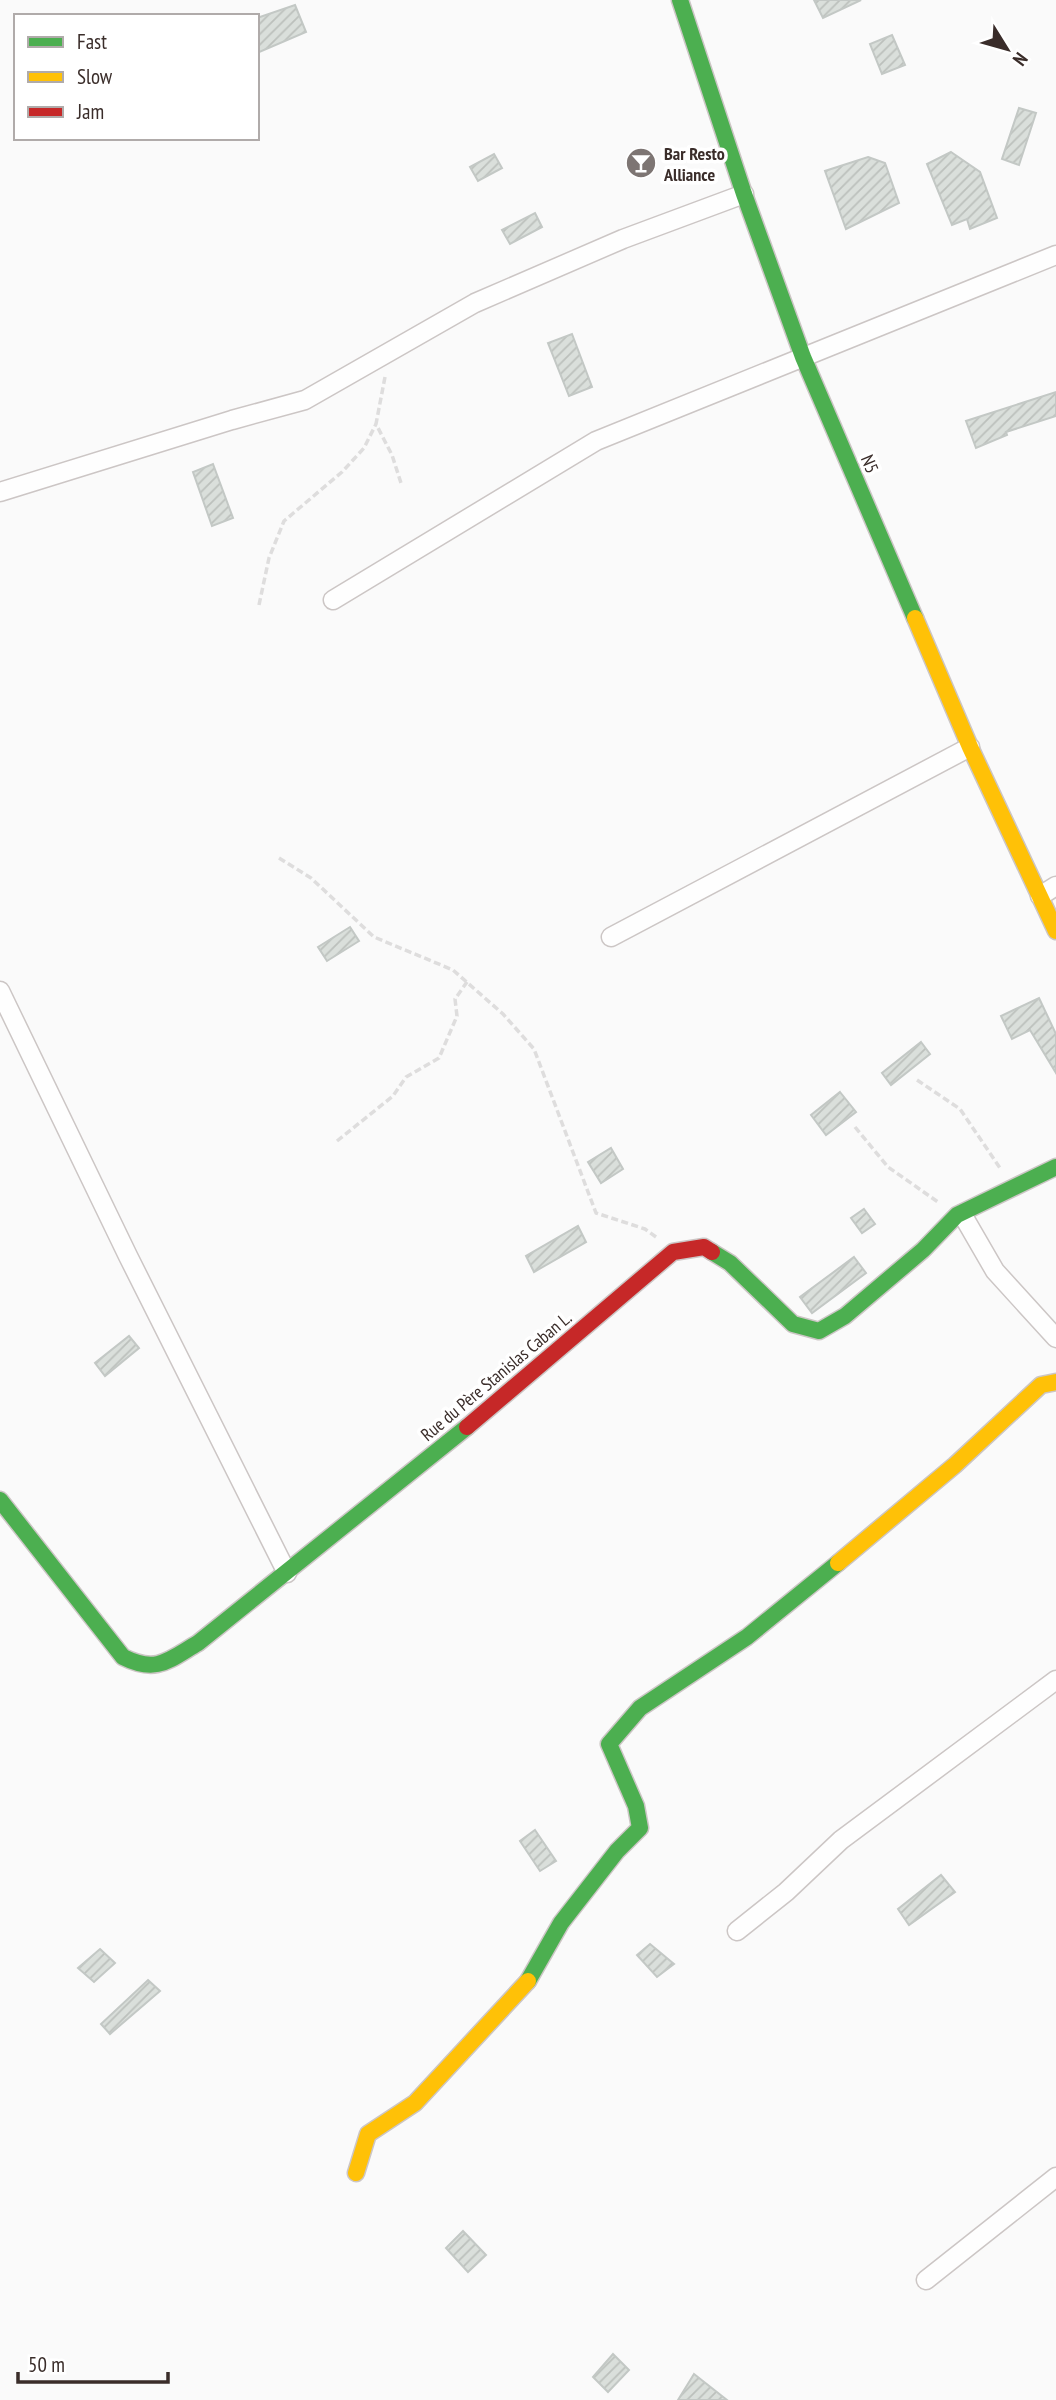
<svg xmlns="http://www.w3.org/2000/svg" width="1056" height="2400" viewBox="0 0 1056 2400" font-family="'PT Sans Narrow',sans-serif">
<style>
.building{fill:url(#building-hatch);stroke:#c3c8c5;stroke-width:2}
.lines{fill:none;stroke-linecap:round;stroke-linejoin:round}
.street-casing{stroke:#ccc6c5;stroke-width:21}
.fast-casing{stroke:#ccc6c5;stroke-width:19}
.slow-casing{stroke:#ccc6c5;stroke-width:19}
.jam-casing{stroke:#ccc6c5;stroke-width:19}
.path{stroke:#dedddd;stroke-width:3.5;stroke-dasharray:7 3.5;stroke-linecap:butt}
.street{stroke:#fefefe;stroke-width:18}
.fast{stroke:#4caf50;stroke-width:16}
.slow{stroke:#ffc107;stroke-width:16}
.jam{stroke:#c62828;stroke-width:16}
.labels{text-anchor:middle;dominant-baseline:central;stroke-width:7;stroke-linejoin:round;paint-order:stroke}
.poi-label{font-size:18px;font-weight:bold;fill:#3a2d2a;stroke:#fff;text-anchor:start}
.street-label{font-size:18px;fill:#3a2d2a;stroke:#fff}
</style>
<defs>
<pattern id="building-hatch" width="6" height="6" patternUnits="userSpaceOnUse" patternTransform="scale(1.75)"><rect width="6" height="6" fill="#dadfdb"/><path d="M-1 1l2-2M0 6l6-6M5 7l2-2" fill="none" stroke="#bcc0bc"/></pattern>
</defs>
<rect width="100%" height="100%" fill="#fafafa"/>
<!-- building -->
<g class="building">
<polygon points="814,0 861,0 823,18"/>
<polygon points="295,5 306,32 257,53 257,18"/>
<polygon points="892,35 905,65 882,74 870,44"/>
<polygon points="1019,108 1036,113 1019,165 1002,159"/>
<polygon points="951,152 980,172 997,218 970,229 967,219 952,225 927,164"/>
<polygon points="494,154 502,168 478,181 470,167"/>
<polygon points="868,157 885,163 899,203 846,229 825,171"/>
<polygon points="535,213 542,227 510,244 502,230"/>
<polygon points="572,334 592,387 569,396 548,343"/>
<polygon points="1056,392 1056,416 1006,432 1007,435 976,448 966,421"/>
<polygon points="213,464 233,518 212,526 193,472"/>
<polygon points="350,927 359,941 327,961 318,947"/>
<polygon points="1039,998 1056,1034 1056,1073 1030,1030 1012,1039 1001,1016"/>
<polygon points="921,1042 930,1054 891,1085 882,1073"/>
<polygon points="840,1092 856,1112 826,1135 811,1115"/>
<polygon points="611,1148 623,1169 601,1183 588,1162"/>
<polygon points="864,1209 875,1224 862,1233 851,1218"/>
<polygon points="578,1226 586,1242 534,1272 526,1256"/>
<polygon points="854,1257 866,1273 812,1313 800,1297"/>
<polygon points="129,1336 139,1348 105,1376 95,1363"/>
<polygon points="535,1830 556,1861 540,1871 520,1841"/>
<polygon points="941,1875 955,1892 909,1925 898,1909"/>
<polygon points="650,1944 674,1964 657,1977 637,1955"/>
<polygon points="100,1949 115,1963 94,1982 78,1968"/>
<polygon points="148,1980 160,1991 110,2034 101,2024"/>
<polygon points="463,2231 486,2255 468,2272 446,2248"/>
<polygon points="613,2354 629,2370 608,2392 593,2377"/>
<polygon points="694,2374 727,2400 678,2400"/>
</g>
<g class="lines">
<!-- street casing -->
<g class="street-casing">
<g id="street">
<polyline points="0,492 232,420 305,400 475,303 623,239 744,194"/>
<polyline points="333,600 596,441 1056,255"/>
<polyline points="1040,896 1056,886"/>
<polyline points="611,937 970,747"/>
<polyline points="0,991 128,1256 287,1573"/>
<polyline points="962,1214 995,1271 1056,1338"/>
<polyline points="737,1931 786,1892 841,1840 1056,1680"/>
<polyline points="926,2280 1056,2177"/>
</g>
</g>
<!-- fast casing -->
<g class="fast-casing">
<g id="fast">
<polyline points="680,0 744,194 803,357 915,618"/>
<polyline points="712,1252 730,1263 793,1324 819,1331 845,1316 923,1250 957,1215 1056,1167"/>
<path d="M0 1500 123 1657C157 1674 169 1660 198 1643L467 1427"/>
<polyline points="528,1981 561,1923 617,1851 640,1828 636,1806 609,1744 640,1708 747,1637 838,1563"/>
</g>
</g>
<!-- slow casing -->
<g class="slow-casing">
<g id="slow">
<polyline points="915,618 970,747 1056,931"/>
<polyline points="838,1563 955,1465 1041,1385 1056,1382"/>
<polyline points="356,2173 368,2134 415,2103 528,1981"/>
</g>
</g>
<!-- jam casing -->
<g class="jam-casing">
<polyline id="jam" points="467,1427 673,1252 704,1247 712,1252"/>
</g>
<!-- path -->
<g class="path">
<polyline points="385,377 376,424 392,455 401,483"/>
<polyline points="259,605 269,558 284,521 342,472 364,448 376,424"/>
<polyline points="279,858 311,878 374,937 453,970 503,1014 534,1049 596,1213 645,1229 656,1237"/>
<polyline points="917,1080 960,1109 1000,1168"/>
<polyline points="855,1127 888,1167 938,1202"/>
<polyline points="337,1141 393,1096 406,1077 439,1058 457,1016 455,999 467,982"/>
</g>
<!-- street -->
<use href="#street" class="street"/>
<!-- fast -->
<use href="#fast" class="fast"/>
<!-- slow -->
<use href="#slow" class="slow"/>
<!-- jam -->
<use href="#jam" class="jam"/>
</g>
<!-- icons -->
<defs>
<g id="bar-disc" transform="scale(1.575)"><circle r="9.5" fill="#7d7573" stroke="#fff"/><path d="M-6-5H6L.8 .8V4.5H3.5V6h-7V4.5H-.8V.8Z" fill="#fff"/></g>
</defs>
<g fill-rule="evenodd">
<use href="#bar-disc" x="641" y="163"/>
</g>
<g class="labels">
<!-- poi labels -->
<g class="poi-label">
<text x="664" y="153">Bar Resto<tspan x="664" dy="21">Alliance</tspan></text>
</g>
<!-- street labels -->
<g class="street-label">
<text transform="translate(870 464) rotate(67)">N5</text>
<text transform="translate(496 1376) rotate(-40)">Rue du Père Stanislas Caban L.</text>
</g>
</g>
<!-- legend -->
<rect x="14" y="14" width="245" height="126" fill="#ffffff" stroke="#b0abaa" stroke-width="2"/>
<rect x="28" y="37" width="35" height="10" fill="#4caf50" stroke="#b0abaa" stroke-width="2"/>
<text x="77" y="49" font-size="21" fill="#3a2d2a">Fast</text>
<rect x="28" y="72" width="35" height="10" fill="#ffc107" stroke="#b0abaa" stroke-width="2"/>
<text x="77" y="84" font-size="21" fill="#3a2d2a">Slow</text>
<rect x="28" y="107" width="35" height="10" fill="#c62828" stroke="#b0abaa" stroke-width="2"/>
<text x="77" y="119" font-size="21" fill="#3a2d2a">Jam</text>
<!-- north arrow -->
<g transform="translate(1007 49) rotate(127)" stroke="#ffffff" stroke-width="5" paint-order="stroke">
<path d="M0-5L12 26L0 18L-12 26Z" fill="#3a2d2a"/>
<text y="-10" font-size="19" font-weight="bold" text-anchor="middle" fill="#3a2d2a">N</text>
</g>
<!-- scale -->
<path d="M18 2372v10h150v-10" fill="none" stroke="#3a2d2a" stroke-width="3.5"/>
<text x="28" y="2372" font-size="21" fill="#3a2d2a" stroke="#ffffff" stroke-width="5" paint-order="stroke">50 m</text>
</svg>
